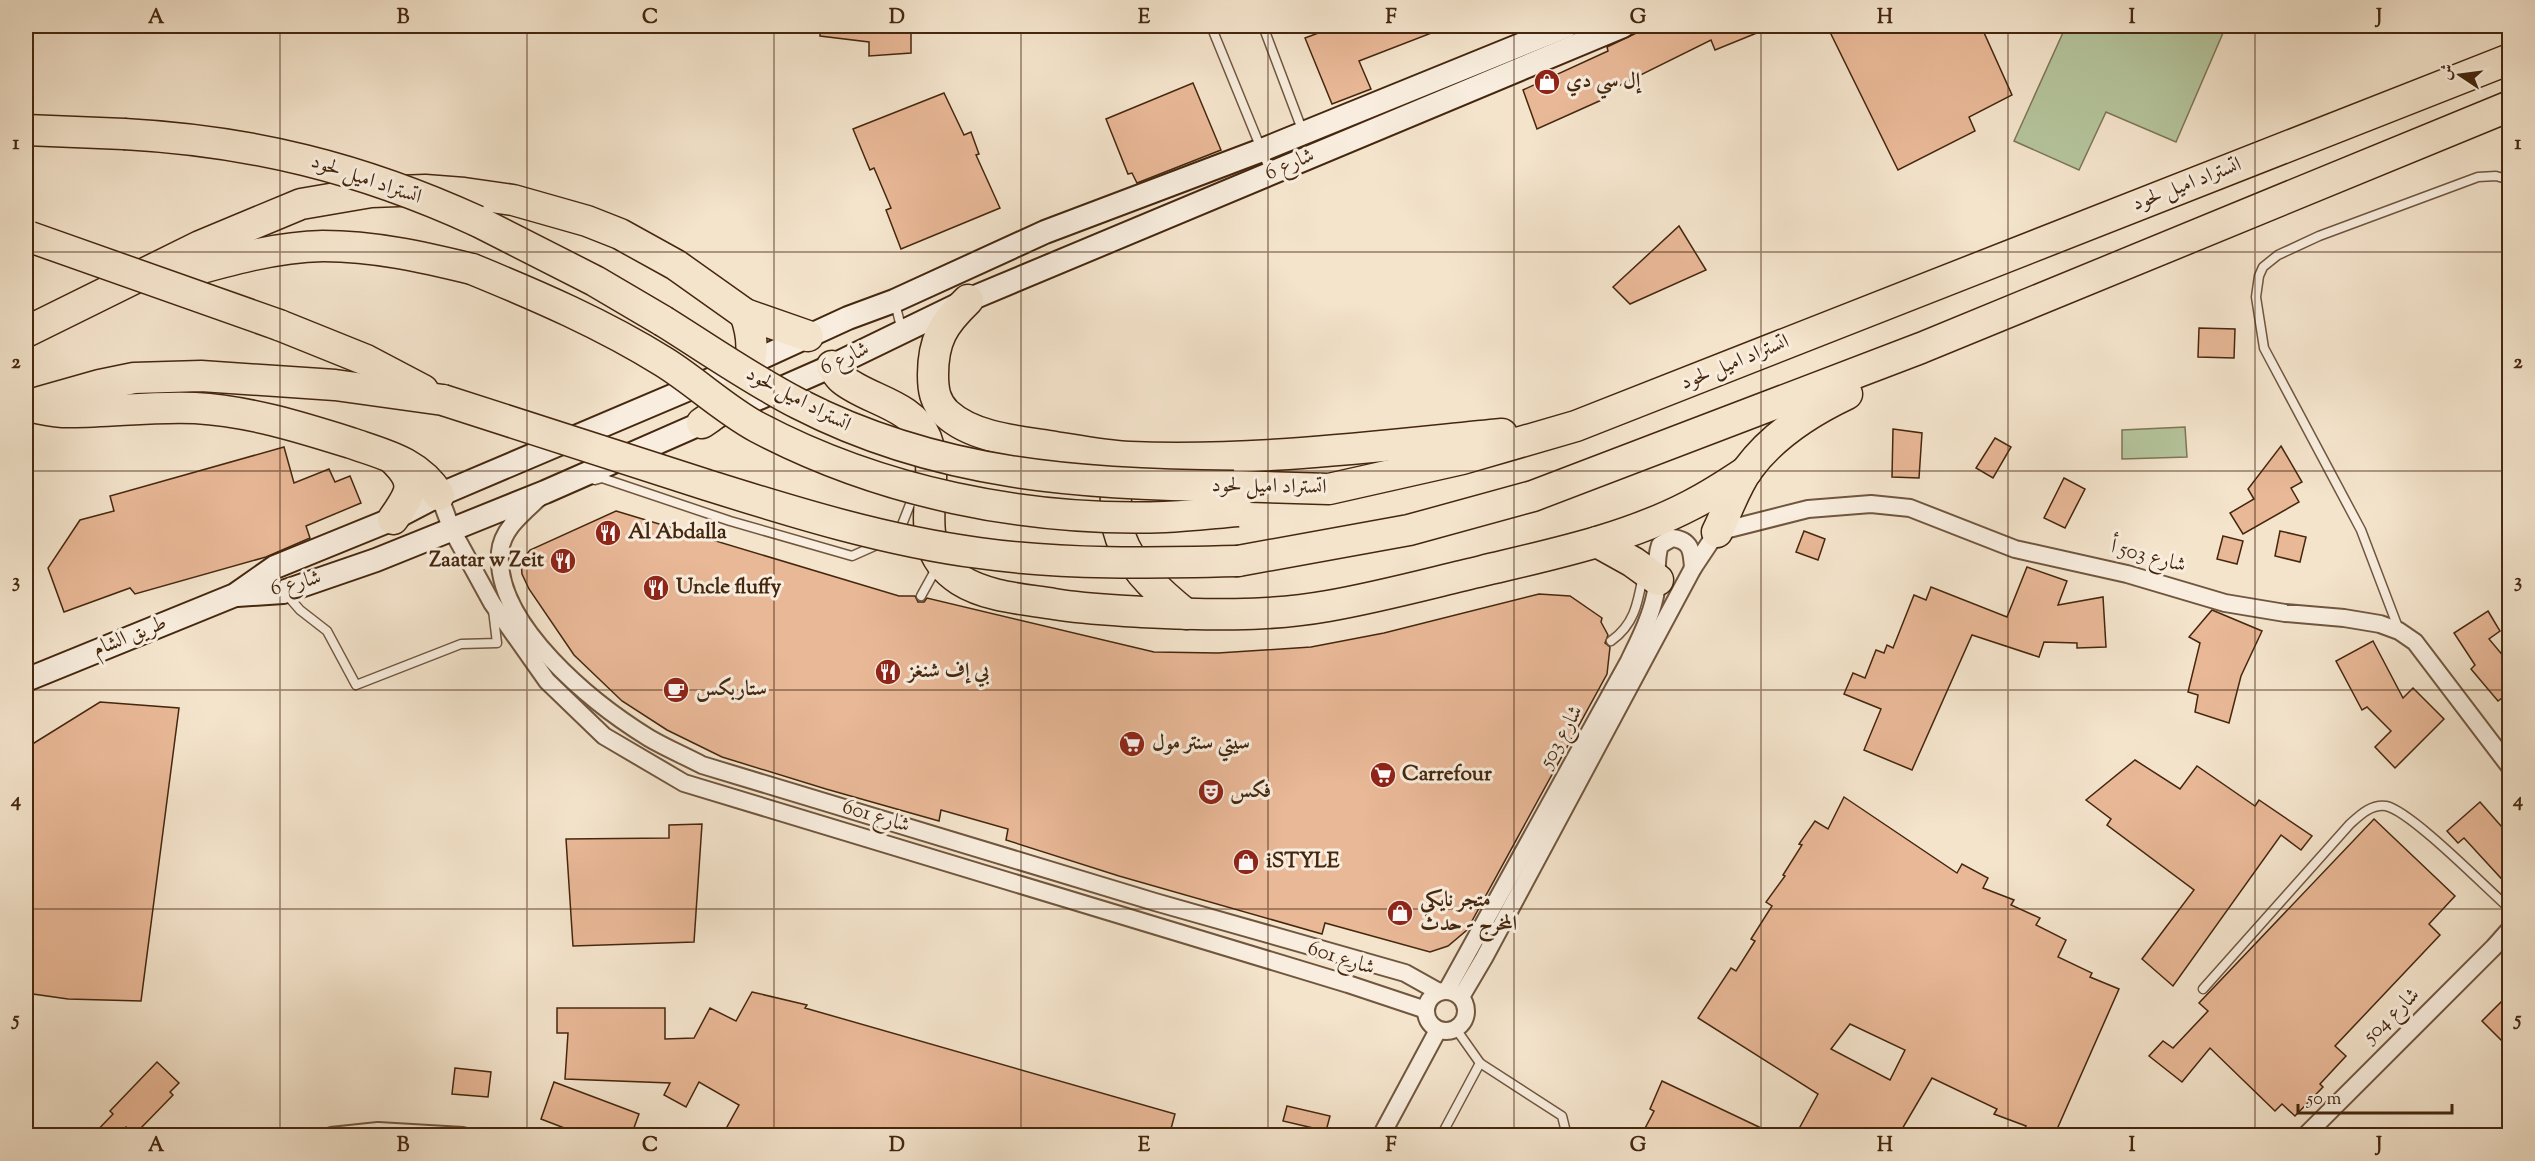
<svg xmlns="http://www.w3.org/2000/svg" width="2535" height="1161" viewBox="0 0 2535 1161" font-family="'Sorts Mill Goudy',Amiri,serif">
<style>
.green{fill:#b5c59d;stroke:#7d7656;stroke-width:1.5}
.building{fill:#e9b897;stroke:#45270e;stroke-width:1.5;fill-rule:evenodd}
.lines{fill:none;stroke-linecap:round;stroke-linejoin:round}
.lane-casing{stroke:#71563e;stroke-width:11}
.street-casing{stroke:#71563e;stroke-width:20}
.secondary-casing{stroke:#45270e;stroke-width:26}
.highway-casing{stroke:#45270e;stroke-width:33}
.lane{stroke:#f8edde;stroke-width:8}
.street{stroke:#f8edde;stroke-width:16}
.secondary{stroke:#f8edde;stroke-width:22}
.highway{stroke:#f4e4cc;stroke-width:30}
.highway-bridge-casing{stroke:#45270e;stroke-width:33;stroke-linecap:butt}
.highway-bridge{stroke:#f4e4cc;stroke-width:30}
.grid{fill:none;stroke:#45270e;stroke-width:1.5;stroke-opacity:0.55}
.labels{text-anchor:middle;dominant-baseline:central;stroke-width:6;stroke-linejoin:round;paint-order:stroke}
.poi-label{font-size:21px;font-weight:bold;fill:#45270e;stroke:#f8edde;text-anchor:start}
.street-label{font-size:21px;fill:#45270e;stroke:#f8edde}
.neatline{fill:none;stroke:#45270e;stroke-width:2}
.grid-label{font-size:20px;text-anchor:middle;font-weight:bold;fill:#45270e}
</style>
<rect width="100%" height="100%" fill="#f4e4cc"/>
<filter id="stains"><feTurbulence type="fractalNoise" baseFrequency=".00333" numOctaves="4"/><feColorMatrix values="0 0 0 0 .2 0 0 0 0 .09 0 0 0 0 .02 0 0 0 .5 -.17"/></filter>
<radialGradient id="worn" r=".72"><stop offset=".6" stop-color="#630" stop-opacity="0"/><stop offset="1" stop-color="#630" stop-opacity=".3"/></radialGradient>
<!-- green -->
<g class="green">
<polygon points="2066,26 2226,26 2176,142 2106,112 2079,170 2014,141"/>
<polygon points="2185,427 2187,457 2122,459 2122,430"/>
</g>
<!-- building -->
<g class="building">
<polygon points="820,26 911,26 911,53 869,56 869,42 820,36"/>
<polygon points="1337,26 1446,26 1447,27 1359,61 1371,89 1332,104 1305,38"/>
<polygon points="1651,26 1774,26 1715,50 1711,40 1604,93 1606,98 1537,129 1523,90 1608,51 1607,47"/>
<polygon points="1827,26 1981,26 2012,95 1969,117 1975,131 1898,170"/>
<polygon points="1193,83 1221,150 1137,183 1132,173 1128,174 1106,119"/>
<polygon points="944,93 964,135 971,132 979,154 976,155 1000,208 901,249 886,210 891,208 874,168 870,170 853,129"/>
<polygon points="1679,226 1706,270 1630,304 1613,287"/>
<polygon points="2199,328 2235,329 2234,358 2198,357"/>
<polygon points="1893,429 1922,433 1919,478 1892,477"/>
<polygon points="1995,438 2011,447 1993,478 1976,468"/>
<polygon points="2281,446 2302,482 2291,488 2299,502 2243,534 2230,513 2254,499 2248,489"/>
<polygon points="284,447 294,483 329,469 335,482 350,476 361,503 306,526 310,538 266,557 135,594 130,588 64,612 48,568 80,520 114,511 110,496"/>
<polygon points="2064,478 2085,489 2065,528 2044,518"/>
<polygon points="616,511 899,596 915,596 918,602 924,602 927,598 1154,652 1218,653 1311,647 1384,633 1539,594 1570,596 1602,618 1601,622 1608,635 1605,643 1610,647 1607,674 1467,930 1448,946 1430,952 1325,923 1322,934 1119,876 1006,840 1008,829 941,810 939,821 826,789 722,757 667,730 622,701 574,655 529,589 522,574 521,561 530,550"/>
<polygon points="1804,531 1825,539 1818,560 1796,552"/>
<polygon points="2280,531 2306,537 2300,562 2275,556"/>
<polygon points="2223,536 2243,541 2237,564 2217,559"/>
<polygon points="2027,567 2067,581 2058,605 2103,597 2106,647 2077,648 2077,643 2044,642 2039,657 1972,635 1912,770 1864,750 1881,709 1844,694 1853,673 1865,678 1876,650 1884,653 1887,645 1893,648 1914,595 1926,600 1931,587 2007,617"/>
<polygon points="2212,610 2262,631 2241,676 2229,723 2195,712 2198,695 2188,692 2200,643 2189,637"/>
<polygon points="2488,611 2500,631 2489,639 2510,664 2510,692 2498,701 2471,669 2475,665 2454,633"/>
<polygon points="2373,641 2403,698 2413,688 2444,719 2395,768 2375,747 2391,731 2367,707 2362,710 2336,661"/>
<polygon points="100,702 179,708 141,1001 68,999 26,993 26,748"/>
<polygon points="2135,760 2180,789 2197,766 2255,806 2259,800 2312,836 2301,850 2281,835 2173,986 2142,959 2194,890 2107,825 2111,819 2086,800"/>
<path d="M1844 797 1957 873 1962 864 1988 878 1983 888 2014 900 2011 905 2040 918 2036 925 2066 940 2058 957 2092 973 2090 977 2119 989 2054 1136H2037L2024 1130 2026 1126 1994 1114 1997 1109 1932 1078 1898 1136H1795L1818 1094 1698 1018 1731 968 1736 971 1755 941 1751 939 1772 906 1766 902 1785 876 1783 875 1802 845 1799 844 1815 821 1828 829ZM1850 1024 1905 1050 1890 1080 1831 1049Z"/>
<polygon points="2480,802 2501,826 2510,819 2510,888 2464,838 2458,843 2447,831"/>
<polygon points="2374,819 2455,896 2429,924 2440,935 2335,1046 2346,1056 2320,1084 2323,1087 2295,1116 2282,1104 2275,1111 2210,1048 2182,1082 2149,1056 2163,1041 2173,1048 2208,1011 2199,1003"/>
<polygon points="702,824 694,942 573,946 566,839 669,838 669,825"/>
<polygon points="752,992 807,1005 805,1008 1175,1114 1169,1136 722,1136 739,1105 699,1082 686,1107 664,1095 670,1083 565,1079 568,1033 557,1033 557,1008 665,1008 665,1039 694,1038 710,1008 736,1021"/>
<polygon points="2510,993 2510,1049 2482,1021"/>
<polygon points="157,1062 179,1083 170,1092 173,1095 139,1130 136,1128 132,1132 126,1127 117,1136 92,1136 113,1114 110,1111"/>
<polygon points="455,1068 491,1072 488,1097 452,1094"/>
<polygon points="1662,1081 1778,1136 1641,1136 1654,1111 1650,1109"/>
<polygon points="554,1082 639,1114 631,1136 585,1136 541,1119"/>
<polygon points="1287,1106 1330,1116 1326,1131 1283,1121"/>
</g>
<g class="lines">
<!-- lane casing -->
<g class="lane-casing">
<g id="lane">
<polyline points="1211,26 1271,173"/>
<polyline points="1263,26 1303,132"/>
<polyline points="895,303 902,331"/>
<polyline points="595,480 602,478 730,521 852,556 879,544"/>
<polyline points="898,535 914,494"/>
<polyline points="286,594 300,610 327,631 356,685 461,644 497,643 493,610"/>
<polyline points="921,596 937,567"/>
<polyline points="2399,630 2361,530 2264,348 2256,297 2259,276 2263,267 2278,255 2319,236 2478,177 2496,176 2510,180"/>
<path d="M1611 641C1635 624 1638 602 1643 575"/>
<path d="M2203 989 2350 824C2360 815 2371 804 2386 806 2411 811 2487 889 2510 909"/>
<polyline points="1456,1029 1480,1063 1562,1116 1567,1136"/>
<polyline points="1384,1130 1416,1136"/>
<polyline points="1441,1136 1480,1063"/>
</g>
</g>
<!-- street casing -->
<g class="street-casing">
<g id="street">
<polyline points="439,495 452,530 492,603 547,681 604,736 684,783 1348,984 1426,1010"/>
<path d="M539 498C523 513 502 529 500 552 494 625 594 704 649 738 666 748 685 756 702 765L1155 902 1405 973 1439 992"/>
<path d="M1447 990 1629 661C1639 640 1650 619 1655 596 1659 579 1654 562 1660 545L1672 538C1691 540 1692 551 1693 568"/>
<circle cx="1446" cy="1011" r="20"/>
<polyline points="1461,997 1484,958 1693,568 1717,532 1808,509 1871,504 1910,508 2015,549 2127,574 2225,603 2285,613 2344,618 2380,624 2399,631 2415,642 2510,767"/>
<polyline points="331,1136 378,1131 463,1136"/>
<polyline points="1381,1136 1438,1030"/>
<polyline points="2305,1136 2494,947 2510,929"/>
</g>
</g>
<!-- secondary casing -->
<g class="secondary-casing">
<g id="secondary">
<polyline points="237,595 283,592 376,560 545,492 832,366 968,300 1623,26"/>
<polyline points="26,680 235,595 275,567 393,519 439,495 750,363 848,318 894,301 1045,232 1262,150 1567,26"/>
</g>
</g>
<!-- highway casing -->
<g class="highway-casing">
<g id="highway">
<polyline points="26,130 124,134"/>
<polyline points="477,221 595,281 663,321"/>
<path d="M166 278C216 264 270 247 323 246 374 246 423 257 472 269"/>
<path d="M968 300C943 324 933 340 933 375 933 390 935 402 946 413 972 437 1015 441 1049 446 1075 450 1103 456 1130 457 1254 462 1379 446 1502 434"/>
<polyline points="279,325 366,360 423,390"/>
<polyline points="26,332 200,246 301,204 371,192 425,190 464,193 513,200 587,221 620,234 676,265 745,314 808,336"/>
<path d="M832 366C835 370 838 376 842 379 867 400 912 404 926 438 944 486 905 545 960 580 987 597 1023 599 1054 604 1083 609 1112 610 1142 612 1204 615 1266 617 1328 606 1380 597 1431 583 1482 571 1553 554 1626 539 1691 505 1711 495 1729 483 1747 471"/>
<polyline points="40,402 100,385 134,378 201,376 335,385 443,400"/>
<path d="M26 406C40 408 56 413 71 412 112 412 153 406 195 408 249 411 300 427 351 443 386 455 418 462 439 495"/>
<path d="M702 423C742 397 763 362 745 314"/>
<path d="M392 458C418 483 412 492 393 519"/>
<path d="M1126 460C1096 530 1133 572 1186 614"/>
<polyline points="1234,486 1329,489 1462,459 1576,426 2510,59"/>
<path d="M1717 532C1727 512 1735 487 1748 469 1773 435 1809 412 1847 394"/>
<polyline points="1597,542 1633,562 1658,580"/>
<polyline points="1238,561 1409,530 1533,496 1921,348 2510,106"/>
</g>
</g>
<!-- lane -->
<use href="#lane" class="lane"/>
<!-- street -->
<use href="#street" class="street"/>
<!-- secondary -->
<use href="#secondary" class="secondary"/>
<!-- highway -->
<use href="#highway" class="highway"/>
<!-- highway-bridge casing -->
<g class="highway-bridge-casing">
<g id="highway-bridge">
<path d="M124 134C252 141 361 168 477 221"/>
<polyline points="30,237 279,325"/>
<path d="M472 269C538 296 603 324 664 362 696 382 724 409 757 427 880 492 1026 522 1165 517 1189 516 1214 513 1238 511"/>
<path d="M663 321C708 349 752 380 799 404 937 475 1082 485 1234 486"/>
<path d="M443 400C531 429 619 457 707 485 796 513 887 541 979 553 1065 565 1152 563 1238 561"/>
</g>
</g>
<!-- highway-bridge -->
<use href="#highway-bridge" class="highway-bridge"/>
</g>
<!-- grid -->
<path class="grid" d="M280 26V1136M527 26V1136M774 26V1136M1021 26V1136M1268 26V1136M1514 26V1136M1761 26V1136M2008 26V1136M2255 26V1136M26 252H2510M26 471H2510M26 690H2510M26 909H2510"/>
<!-- icons -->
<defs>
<g id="shop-disc" transform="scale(1.35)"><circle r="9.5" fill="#8f2418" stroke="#f8edde"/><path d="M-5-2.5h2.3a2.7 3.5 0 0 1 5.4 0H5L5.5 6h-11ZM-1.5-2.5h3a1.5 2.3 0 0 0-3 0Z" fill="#fff"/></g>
<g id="restaurant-disc" transform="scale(1.35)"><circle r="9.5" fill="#8f2418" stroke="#f8edde"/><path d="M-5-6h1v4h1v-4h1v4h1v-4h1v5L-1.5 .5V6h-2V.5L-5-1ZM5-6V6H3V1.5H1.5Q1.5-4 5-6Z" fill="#fff"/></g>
<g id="cafe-disc" transform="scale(1.35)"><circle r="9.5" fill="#8f2418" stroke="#f8edde"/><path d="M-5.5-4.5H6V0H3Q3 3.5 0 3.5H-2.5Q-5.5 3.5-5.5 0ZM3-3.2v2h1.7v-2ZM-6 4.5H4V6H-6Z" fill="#fff"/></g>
<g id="supermarket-disc" transform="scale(1.35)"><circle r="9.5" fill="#8f2418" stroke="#f8edde"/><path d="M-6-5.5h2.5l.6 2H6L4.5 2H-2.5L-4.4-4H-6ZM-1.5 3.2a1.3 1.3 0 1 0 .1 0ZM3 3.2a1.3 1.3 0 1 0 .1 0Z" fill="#fff"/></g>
<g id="theatre-disc" transform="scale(1.35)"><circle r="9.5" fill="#8f2418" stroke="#f8edde"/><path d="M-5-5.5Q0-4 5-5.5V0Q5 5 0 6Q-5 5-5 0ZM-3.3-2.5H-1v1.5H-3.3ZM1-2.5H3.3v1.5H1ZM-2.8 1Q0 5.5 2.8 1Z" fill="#fff"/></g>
</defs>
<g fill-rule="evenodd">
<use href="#shop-disc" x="1547" y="82"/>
<use href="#restaurant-disc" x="608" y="533"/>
<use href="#restaurant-disc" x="563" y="561"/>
<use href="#restaurant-disc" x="656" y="588"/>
<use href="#restaurant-disc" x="888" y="672"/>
<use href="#cafe-disc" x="676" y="690"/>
<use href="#supermarket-disc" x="1132" y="744"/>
<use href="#supermarket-disc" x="1383" y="775"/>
<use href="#theatre-disc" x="1211" y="792"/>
<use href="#shop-disc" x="1246" y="862"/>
<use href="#shop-disc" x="1400" y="913"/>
</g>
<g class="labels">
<!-- poi labels -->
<g class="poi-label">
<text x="1566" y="82">إل سي دي</text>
<text x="628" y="533">Al Abdalla</text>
<text x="544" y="561" text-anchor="end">Zaatar w Zeit</text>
<text x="676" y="588">Uncle fluffy</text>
<text x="908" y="672">بي إف شنغز</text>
<text x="696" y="690">ستاربكس</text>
<text x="1152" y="744">سيتي سنتر مول</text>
<text x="1402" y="775">Carrefour</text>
<text x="1230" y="792">فكس</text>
<text x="1266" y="862">iSTYLE</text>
<text x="1420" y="901">متجر نايكي<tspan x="1420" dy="24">المخرج - حدث</tspan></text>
</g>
<!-- street labels -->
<g class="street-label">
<text transform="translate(1290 165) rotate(-23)">شارع 6</text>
<text transform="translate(366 180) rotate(19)">اتستراد اميل لحود</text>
<text transform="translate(2187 185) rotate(-21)">اتستراد اميل لحود</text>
<text transform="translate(845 359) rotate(-25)">شارع 6</text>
<text transform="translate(1735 363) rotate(-22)">اتستراد اميل لحود</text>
<text transform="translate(798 400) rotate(28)">اتستراد اميل لحود</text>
<text transform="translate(1269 487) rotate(1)">اتستراد اميل لحود</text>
<text transform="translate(2148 557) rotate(15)">شارع 503 أ</text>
<text transform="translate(296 584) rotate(-14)">شارع 6</text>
<text transform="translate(130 637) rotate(-22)">طريق الشام</text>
<text transform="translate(1562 737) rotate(-61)">شارع 503</text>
<text transform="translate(876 817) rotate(17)">شارع 601</text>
<text transform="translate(1341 959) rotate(18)">شارع 601</text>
<text transform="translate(2392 1016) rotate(-44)">شارع 504</text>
</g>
</g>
<!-- margin -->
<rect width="2535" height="1161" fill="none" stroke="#f4e4cc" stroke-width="66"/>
<!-- north arrow -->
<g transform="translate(2460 75) rotate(283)" stroke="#f8edde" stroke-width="4.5" paint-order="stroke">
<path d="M0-4.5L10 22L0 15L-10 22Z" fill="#45270e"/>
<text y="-9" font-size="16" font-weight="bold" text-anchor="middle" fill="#45270e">ش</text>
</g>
<!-- scale -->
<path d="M2298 1104v9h154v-9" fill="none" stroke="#45270e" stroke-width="3"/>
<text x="2307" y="1104" font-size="18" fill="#45270e" stroke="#f8edde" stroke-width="4.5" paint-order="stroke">50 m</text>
<rect x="33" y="33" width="2469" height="1095" class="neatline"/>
<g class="grid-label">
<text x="156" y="23">A</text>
<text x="403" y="23">B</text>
<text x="650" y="23">C</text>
<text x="897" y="23">D</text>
<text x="1144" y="23">E</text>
<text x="1391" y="23">F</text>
<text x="1638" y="23">G</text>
<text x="1885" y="23">H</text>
<text x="2132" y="23">I</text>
<text x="2379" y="23">J</text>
<text x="16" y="149">1</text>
<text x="2518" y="149">1</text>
<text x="16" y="368">2</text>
<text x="2518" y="368">2</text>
<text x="16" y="587">3</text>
<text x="2518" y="587">3</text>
<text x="16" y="806">4</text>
<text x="2518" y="806">4</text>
<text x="16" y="1025">5</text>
<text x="2518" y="1025">5</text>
<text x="156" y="1151">A</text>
<text x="403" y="1151">B</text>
<text x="650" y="1151">C</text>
<text x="897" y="1151">D</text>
<text x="1144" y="1151">E</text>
<text x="1391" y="1151">F</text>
<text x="1638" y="1151">G</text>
<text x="1885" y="1151">H</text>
<text x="2132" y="1151">I</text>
<text x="2379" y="1151">J</text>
</g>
<rect width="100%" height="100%" filter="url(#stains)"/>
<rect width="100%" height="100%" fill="url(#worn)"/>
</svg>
